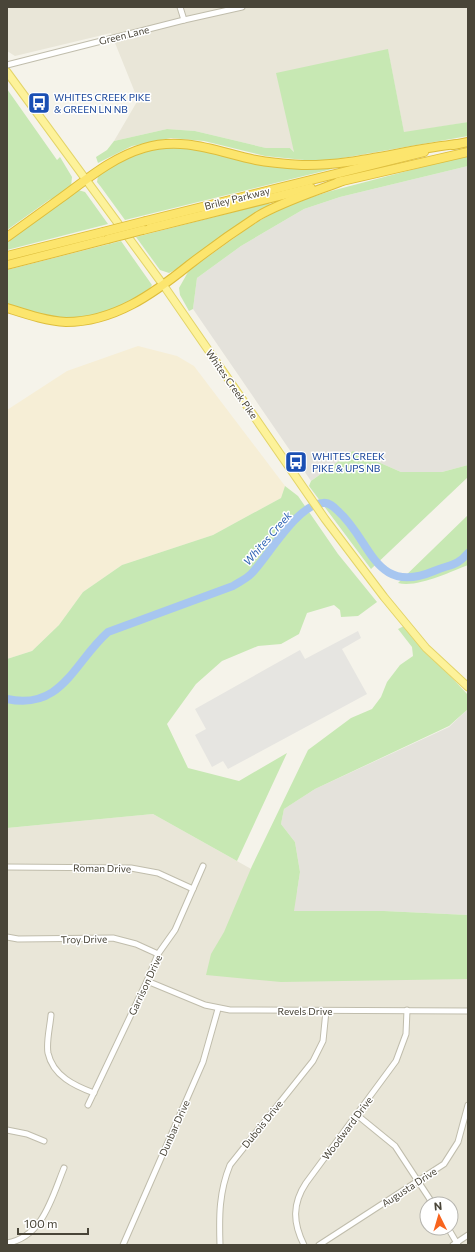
<svg xmlns="http://www.w3.org/2000/svg" width="475" height="1252" viewBox="0 0 475 1252" font-family="Commissioner,sans-serif">
<style>
.residential{fill:#e9e6d8;fill-rule:evenodd}
.commercial{fill:#f6eed6}
.industrial{fill:#e4e2db}
.green{fill:#c7e8b3}
.parking{fill:#e6e5e1}
.lines{fill:none;stroke-linecap:round;stroke-linejoin:round}
.river{stroke:#a7c6f0;stroke-width:8}
.minor-casing{stroke:#c0bdac;stroke-width:7}
.major-casing{stroke:#e3d469;stroke-width:9}
.highway-casing{stroke:#ddbd3c;stroke-width:10}
.minor{stroke:#fff;stroke-width:5}
.major{stroke:#fdf29a;stroke-width:7}
.highway{stroke:#fce56d;stroke-width:8}
.highway-bridge-casing{stroke:#ddbd3c;stroke-width:10;stroke-linecap:butt}
.highway-bridge{stroke:#fce56d;stroke-width:8}
.labels{text-anchor:middle;dominant-baseline:central;stroke-width:3;stroke-linejoin:round;paint-order:stroke}
.street-label{font-size:10px;fill:#494538;stroke:#fff}
.transit-label{font-size:10px;fill:#164399;stroke:#fff;text-anchor:start}
.water-label{font-size:11px;font-style:italic;fill:#3166b5;stroke:#fff}
</style>
<rect width="100%" height="100%" fill="#f5f3ea"/>
<!-- residential -->
<g class="residential">
<polygon points="7,7 468,7 468,122 404,133 388,50 295,152 290,148 266,148 195,131 167,129 114,141 138,100 111,33 15,56 7,51"/>
<path d="M153 814 253 870 468 977V1245H7V828ZM427 1204H451V1228H427Z"/>
</g>
<!-- commercial -->
<polygon class="commercial" points="138,346 177,356 194,366 285,486 281,498 213,535 122,565 83,592 59,625 32,651 7,659 7,410 67,371"/>
<!-- industrial -->
<g class="industrial">
<polygon points="468,166 468,465 442,472 401,472 353,451 311,481 193,309 197,278 241,246 304,209 340,197"/>
<polygon points="468,709 468,915 384,911 294,911 300,872 295,842 281,824 284,809 315,789 449,727"/>
</g>
<!-- green -->
<g class="green">
<polygon points="388,49 404,132 468,122 468,136 337,159 314,161 265,156 204,141 171,138 132,146 98,163 96,157 107,150 114,141 167,129 195,131 266,148 290,148 294,152 276,73"/>
<polygon points="7,89 57,160 60,157 72,177 71,187 62,194 49,200 7,230"/>
<polygon points="183,146 250,161 332,166 332,169 125,220 101,187 97,182 98,176 126,158 154,148"/>
<polygon points="468,155 468,166 340,197 304,209 241,246 197,278 193,309 189,311 180,295 179,288 188,272 195,266 251,226 274,212 299,201 331,191"/>
<polygon points="78,190 85,192 108,224 7,250 7,240"/>
<polygon points="269,203 271,206 181,267 169,273 160,270 136,237"/>
<path d="M121 241 152 285C148 292 138 296 132 300 88 328 54 318 7 305V270Z"/>
<polygon points="353,451 401,472 442,472 468,465 468,477 371,569 309,486 311,481"/>
<polygon points="285,486 298,496 338,554 377,602 358,616 341,617 340,610 334,605 307,613 299,634 281,644 258,646 222,661 196,684 167,724 188,768 239,781 287,753 237,861 153,814 7,828 7,659 32,651 59,625 83,592 122,565 213,535 281,498"/>
<path d="M468 515V565C450 572 417 588 398 583Z"/>
<polygon points="404,626 468,695 468,709 449,726 315,789 284,809 281,824 295,842 300,872 294,911 384,911 468,915 468,979 281,982 206,975 211,954 224,932 252,866 308,750 351,718 372,709 381,697 387,682 400,665 413,656 412,647 398,629"/>
</g>
<!-- parking -->
<polygon class="parking" points="358,631 361,638 342,649 367,694 228,769 223,761 212,767 195,735 206,729 195,709 300,650 305,659"/>
<g class="lines">
<!-- river -->
<path class="river" d="M7 699C62 711 74 662 108 632L233 586C239 582 246 579 251 574 268 557 297 504 323 503 329 502 334 507 338 511 372 541 374 596 434 571 450 564 456 567 468 553"/>
<!-- minor casing -->
<g class="minor-casing">
<g id="minor">
<polyline points="180,7 184,20"/>
<polyline points="7,65 184,20 242,7"/>
<polyline points="7,867 131,868 158,873 193,889"/>
<polyline points="7,937 18,939 113,938 136,944 158,954"/>
<polyline points="147,981 205,1005 230,1010 468,1011"/>
<path d="M51 1015C50 1027 46 1042 48 1053 53 1076 75 1086 94 1093"/>
<polyline points="88,1105 147,981 158,954 175,930 203,866"/>
<polyline points="357,1115 395,1146 433,1204"/>
<polyline points="7,1130 27,1134 44,1141"/>
<polyline points="448,1228 458,1245"/>
<path d="M7 1243C43 1237 52 1197 64 1168"/>
<polyline points="123,1245 203,1062 218,1009"/>
<path d="M220 1245C219 1216 219 1192 230 1165L313 1061 323 1041 326 1011"/>
<path d="M304 1245C293 1223 292 1204 306 1183L396 1061 406 1034 407 1010"/>
<polyline points="319,1245 444,1164 458,1142 468,1105"/>
<polyline points="453,1245 468,1235"/>
</g>
</g>
<!-- major casing -->
<g class="major-casing">
<polyline id="major" points="7,72 164,286 325,519 384,597 426,648 468,687"/>
</g>
<!-- highway casing -->
<g class="highway-casing">
<g id="highway">
<polyline points="453,145 468,142"/>
<polyline points="338,182 468,152"/>
<polyline points="146,221 424,152"/>
<polyline points="143,230 311,188"/>
<path d="M7 237C25 224 43 211 61 198 87 179 113 157 144 148 183 136 218 152 256 160 271 163 286 164 302 165 354 166 406 149 458 144"/>
<polyline points="7,256 103,232"/>
<polyline points="7,265 108,239"/>
<path d="M7 308C26 314 46 321 66 322 114 322 153 294 189 265 211 248 235 231 258 216 284 201 314 192 342 181"/>
</g>
</g>
<!-- minor -->
<use href="#minor" class="minor"/>
<!-- major -->
<use href="#major" class="major"/>
<!-- highway -->
<use href="#highway" class="highway"/>
<!-- highway-bridge casing -->
<g class="highway-bridge-casing">
<g id="highway-bridge">
<polyline points="103,232 146,221"/>
<polyline points="108,239 143,230"/>
</g>
</g>
<!-- highway-bridge -->
<use href="#highway-bridge" class="highway-bridge"/>
</g>
<!-- icons -->
<defs>
<g id="bus-square" transform="scale(1.15)"><rect x="-9" y="-9" width="18" height="18" rx="4" fill="#1a4fb4" stroke="#fff"/><path d="M-5-6H5V4H4V6H2V4H-2V6H-4V4H-5ZM-3.5-4V0h7V-4ZM-3.5 1.2v1.5H-2V1.2ZM2 1.2v1.5H3.5V1.2Z" fill="#fff"/></g>
</defs>
<g fill-rule="evenodd">
<use href="#bus-square" x="39" y="103"/>
<use href="#bus-square" x="296" y="462"/>
</g>
<g class="labels">
<!-- street labels -->
<g class="street-label">
<text transform="translate(124 35) rotate(-14)">Green Lane</text>
<text transform="translate(237 198) rotate(-14)">Briley Parkway</text>
<text transform="translate(232 384) rotate(55)">Whites Creek Pike</text>
<text transform="translate(102 868) rotate(1)">Roman Drive</text>
<text transform="translate(84 939) rotate(-1)">Troy Drive</text>
<text transform="translate(145 985) rotate(-65)">Garrison Drive</text>
<text x="305" y="1011">Revels Drive</text>
<text transform="translate(262 1124) rotate(-51)">Dubois Drive</text>
<text transform="translate(174 1128) rotate(-66)">Dunbar Drive</text>
<text transform="translate(347 1128) rotate(-53)">Woodward Drive</text>
<text transform="translate(409 1187) rotate(-33)">Augusta Drive</text>
</g>
<!-- transit labels -->
<g class="transit-label">
<text x="54" y="97">WHITES CREEK PIKE<tspan x="54" dy="12">&amp; GREEN LN NB</tspan></text>
<text x="312" y="456">WHITES CREEK<tspan x="312" dy="12">PIKE &amp; UPS NB</tspan></text>
</g>
<!-- water labels -->
<g class="water-label">
<text transform="translate(267 538) rotate(-49)">Whites Creek</text>
</g>
</g>
<!-- border -->
<rect width="475" height="1252" fill="none" stroke="#494538" stroke-width="16"/>
<!-- north arrow -->
<g transform="translate(439 1216) rotate(355)"><circle r="19" fill="#ffffff" stroke="#b6b5af"/>
<path d="M0-3L7 15L0 10L-7 15Z" fill="#f8641e"/>
<text y="-6" font-size="11" font-weight="bold" text-anchor="middle" fill="#494538">N</text>
</g>
<!-- scale -->
<path d="M18 1228v6h70v-6" fill="none" stroke="#494538" stroke-width="2"/>
<text x="24" y="1228" font-size="12" fill="#494538" stroke="#ffffff" stroke-width="3" paint-order="stroke">100 m</text>
</svg>
